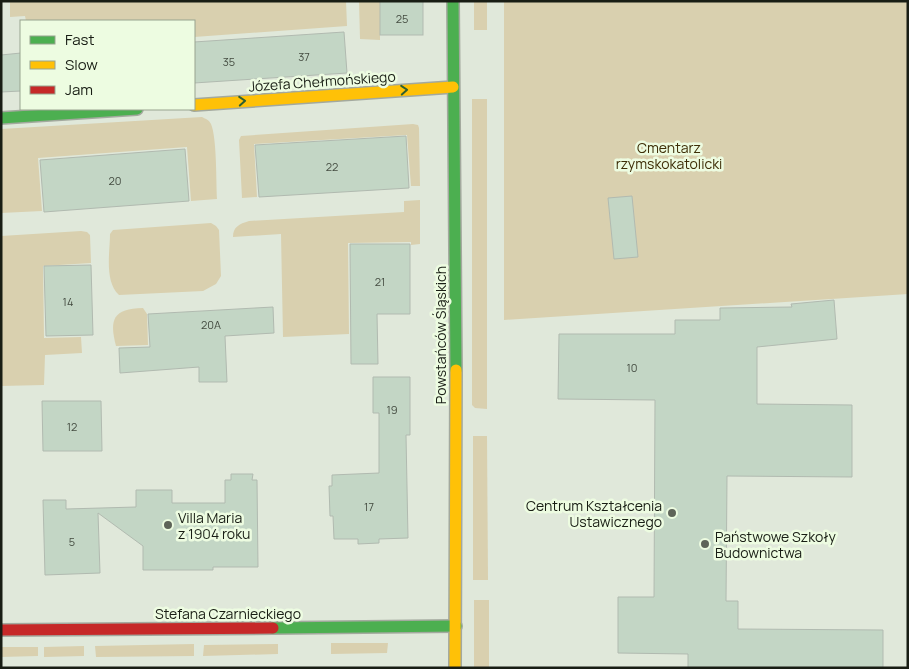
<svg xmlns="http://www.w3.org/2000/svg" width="909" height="669" viewBox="0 0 909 669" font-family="Manrope,sans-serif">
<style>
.green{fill:#d9d0af}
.building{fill:#c3d6c5;stroke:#b1bab0}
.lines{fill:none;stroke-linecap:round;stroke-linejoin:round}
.fast-casing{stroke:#a3a99e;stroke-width:14}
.slow-casing{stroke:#a3a99e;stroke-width:14}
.jam-casing{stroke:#a3a99e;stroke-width:14}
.fast{stroke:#4caf50;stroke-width:11}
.slow{stroke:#ffc107;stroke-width:11}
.jam{stroke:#c62828;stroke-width:11}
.oneway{stroke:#2f5f2f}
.poi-dot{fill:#5e6459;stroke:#edfce1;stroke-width:2}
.labels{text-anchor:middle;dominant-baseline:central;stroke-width:5;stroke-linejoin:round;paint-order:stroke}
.number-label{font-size:11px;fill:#434b40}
.street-label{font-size:14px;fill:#181d14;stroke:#edfce1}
.park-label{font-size:14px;fill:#3e2e07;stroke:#edfce1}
.poi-label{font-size:14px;fill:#181d14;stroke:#edfce1;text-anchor:start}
</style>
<rect width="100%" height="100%" fill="#e0e8da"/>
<!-- green -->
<g class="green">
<polygon points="10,1 346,1 347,26 194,37 194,21 26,21 25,16 10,17"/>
<polygon points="359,1 380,1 380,40 360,39"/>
<rect x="474" y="1" width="13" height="29"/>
<polygon points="504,1 908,1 908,294 504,320"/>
<polygon points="472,99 487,99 487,409 475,408 472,405"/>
<path d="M202 117C206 119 209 120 211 124 217 138 216 182 217 199L191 201 187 147 38 158 42 211 1 213V129Z"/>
<polygon points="413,124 418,125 419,128 420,186 411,186 407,135 254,144 257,197 242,198 239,140 241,136"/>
<path d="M420 200V244L411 245V242L348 243 349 334 283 337 281 234 233 237C233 227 239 224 249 221L404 212V201Z"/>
<path d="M211 223 216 226 219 230 221 276 216 284 203 291 119 295C104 281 110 252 110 234L113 230Z"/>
<polygon points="81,231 87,232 90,235 91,263 43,266 44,338 81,337 82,353 45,355 44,385 1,386 1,236"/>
<path d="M143 308 147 314 148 345 116 346C109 319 113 309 143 308Z"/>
<polygon points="473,436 487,436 488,580 473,580"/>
<rect x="474" y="600" width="15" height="68"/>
<polygon points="331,643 388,643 387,653 331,654"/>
<polygon points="194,644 194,656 96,657 95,646"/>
<polygon points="278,644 278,654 203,656 204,645"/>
<polygon points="84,646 84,656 44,657 44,647"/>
<polygon points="1,647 38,647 38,656 1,657"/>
</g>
<!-- building -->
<g class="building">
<rect x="380" y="1" width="43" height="34"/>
<polygon points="344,32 347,73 194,83 194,42"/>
<polygon points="21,53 21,91 1,92 1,55"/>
<polygon points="406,136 409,188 259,197 255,145"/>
<polygon points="185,149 189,201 44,212 40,160"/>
<polygon points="632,196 638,257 614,259 608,198"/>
<polygon points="350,244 410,244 410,314 377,314 378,364 351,364"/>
<polygon points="91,265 93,335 46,336 44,266"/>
<polygon points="834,300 837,339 757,347 757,404 852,405 852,477 727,476 726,601 738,601 738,629 883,630 883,668 688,668 688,654 618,653 618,597 654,597 655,400 558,399 559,334 675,334 675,320 720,320 720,308 792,307 791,304"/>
<polygon points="273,307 274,333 225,336 227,382 199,382 199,367 120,373 119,348 150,347 148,314"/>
<polygon points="373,377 410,377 410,435 406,435 408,538 379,539 379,543 358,544 358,539 334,539 333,516 330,516 329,486 332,486 332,475 379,473 379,413 373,413"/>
<polygon points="42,401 101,401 102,451 43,451"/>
<polygon points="231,474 253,474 252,480 257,480 258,567 213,567 213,570 143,570 143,546 98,513 100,573 45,575 43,500 66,500 66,509 136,507 136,490 172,490 172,503 225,503 225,480 231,480"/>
</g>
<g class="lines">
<!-- fast casing -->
<g class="fast-casing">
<g id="fast">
<polyline points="453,1 456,370"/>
<polyline points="1,118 137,109"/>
<polyline points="273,628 456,626"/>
</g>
</g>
<!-- slow casing -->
<g class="slow-casing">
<g id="slow">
<polyline points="194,105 453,87"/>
<polyline points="455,668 456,370"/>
</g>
</g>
<!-- jam casing -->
<g class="jam-casing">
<polyline id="jam" points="1,630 273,628"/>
</g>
<!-- fast -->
<use href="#fast" class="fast"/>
<!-- slow -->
<use href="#slow" class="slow"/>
<!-- jam -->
<use href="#jam" class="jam"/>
</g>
<!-- one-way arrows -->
<defs><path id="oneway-chevron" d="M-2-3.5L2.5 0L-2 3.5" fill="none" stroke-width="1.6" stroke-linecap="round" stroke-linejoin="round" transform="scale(1.25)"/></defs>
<g class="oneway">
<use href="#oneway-chevron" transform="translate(404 90) rotate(-4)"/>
<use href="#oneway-chevron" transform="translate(242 101) rotate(-4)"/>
</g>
<!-- markers -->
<g class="poi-dot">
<circle cx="672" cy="513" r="5"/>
<circle cx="168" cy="525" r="5"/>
<circle cx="705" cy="544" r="5"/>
</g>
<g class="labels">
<!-- number labels -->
<g class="number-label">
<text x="402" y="18">25</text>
<text x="304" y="56">37</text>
<text x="229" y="61">35</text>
<text x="332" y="166">22</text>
<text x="115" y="180">20</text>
<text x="380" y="281">21</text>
<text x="68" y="301">14</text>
<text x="211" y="324">20A</text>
<text x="632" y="367">10</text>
<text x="392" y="409">19</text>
<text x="72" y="426">12</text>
<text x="369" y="506">17</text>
<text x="72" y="541">5</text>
</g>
<!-- street labels -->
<g class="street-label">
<text transform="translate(322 81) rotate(-4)">Józefa Chełmońskiego</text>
<text transform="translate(440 335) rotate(-90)">Powstańców Śląskich</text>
<text x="228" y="613">Stefana Czarnieckiego</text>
</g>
<!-- park labels -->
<g class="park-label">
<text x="669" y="147">Cmentarz<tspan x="669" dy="16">rzymskokatolicki</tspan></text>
</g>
<!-- poi labels -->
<g class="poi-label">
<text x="662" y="505" text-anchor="end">Centrum Kształcenia<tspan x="662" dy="16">Ustawicznego</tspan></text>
<text x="178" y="517">Villa Maria<tspan x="178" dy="16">z 1904 roku</tspan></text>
<text x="715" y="536">Państwowe Szkoły<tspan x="715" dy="16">Budownictwa</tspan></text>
</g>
</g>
<!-- border -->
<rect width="909" height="669" fill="none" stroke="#181d14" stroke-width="5"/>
<!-- legend -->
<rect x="20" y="20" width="175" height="90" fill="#edfce1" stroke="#98a38f"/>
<rect x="30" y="36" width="25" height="8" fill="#4caf50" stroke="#98a38f"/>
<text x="65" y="45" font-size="15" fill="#181d14">Fast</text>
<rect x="30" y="61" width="25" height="8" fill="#ffc107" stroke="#98a38f"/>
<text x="65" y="70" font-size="15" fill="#181d14">Slow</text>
<rect x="30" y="86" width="25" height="8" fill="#c62828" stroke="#98a38f"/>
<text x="65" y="95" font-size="15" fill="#181d14">Jam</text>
</svg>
